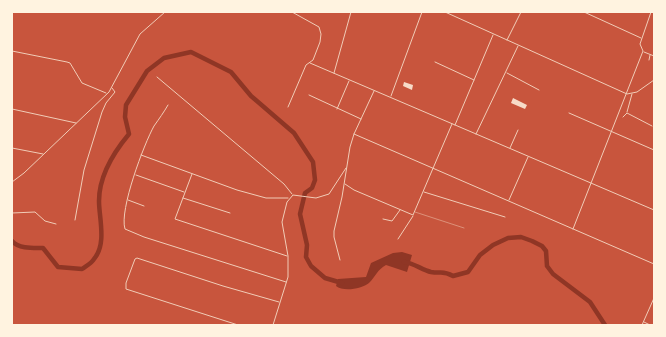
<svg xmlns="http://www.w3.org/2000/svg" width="666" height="337" viewBox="0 0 666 337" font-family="'Work Sans',sans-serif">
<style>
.water{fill:#8f3625}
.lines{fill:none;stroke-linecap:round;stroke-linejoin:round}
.river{stroke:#8f3625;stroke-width:4.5}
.building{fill:#f7dbc8}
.service{stroke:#f1ccb7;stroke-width:0.5}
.minor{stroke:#f1ccb7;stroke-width:1}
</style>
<rect width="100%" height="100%" fill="#c8553d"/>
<!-- water -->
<path class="water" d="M402 252 412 255 407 272 386 265C378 269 375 277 369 283 362 289 343 292 336 286L338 279 366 277 371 263 393 253Z"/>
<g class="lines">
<!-- river -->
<g class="river">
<path d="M12 241C19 249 33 248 43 248L58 267 82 269C86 266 92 263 94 259 107 244 99 218 99 201 99 177 114 152 129 134L125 117 126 105 147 71 164 58 191 52 231 72 251 96 294 133 313 162 315 180 312 188 305 193 300 214 307 245 306 257 311 266 325 278 342 283"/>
<path d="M404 262C414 263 422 270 431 272 442 274 442 270 453 276L468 272 480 255 493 245 508 238 521 237 532 241 542 246 546 251 547 266 553 274 590 302 605 325"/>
</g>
</g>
<!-- building -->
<g class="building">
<polygon points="404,82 413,85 412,90 403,86"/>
<polygon points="513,98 527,105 525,109 511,103"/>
</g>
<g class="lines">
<!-- service -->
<polyline class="service" points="415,212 464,228"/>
<!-- minor -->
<g class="minor">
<polyline points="445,12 627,94 637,92 654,80"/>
<polyline points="584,12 641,38"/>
<polyline points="12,29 12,38"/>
<polyline points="507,40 521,12"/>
<polyline points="12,51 67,62 70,63 82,83 106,93"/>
<polyline points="644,52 654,56"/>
<polyline points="649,60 650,55"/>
<polyline points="435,62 474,80"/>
<polyline points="310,63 654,210"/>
<polyline points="334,73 351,12"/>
<polyline points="507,73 539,90"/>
<polyline points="157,77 284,184 292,194"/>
<polyline points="309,95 361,119"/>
<polyline points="391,96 422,12"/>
<path d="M168 105C164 112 159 119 154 126 144 144 119 210 125 229L144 237 286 282"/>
<polyline points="288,107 306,65 313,60 320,42 321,34 319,27 292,12"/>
<polyline points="12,109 76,123"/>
<polyline points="337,109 349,81"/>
<polyline points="627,112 632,94"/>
<polyline points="569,113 654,150"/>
<polyline points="623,117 627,113 652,126"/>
<polyline points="455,125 493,35"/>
<polyline points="354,134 654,264"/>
<polyline points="476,134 518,46"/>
<polyline points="12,148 43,154"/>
<polyline points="510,148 518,130"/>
<polyline points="141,155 237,190 266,198 288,198"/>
<polyline points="192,174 175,219 287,256"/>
<polyline points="136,175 184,192"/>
<polyline points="12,182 24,173 109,92 140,34 165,12"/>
<polyline points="345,184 354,190 413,215 452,124"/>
<polyline points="424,192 505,217"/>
<polyline points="183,198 230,213"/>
<polyline points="128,200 144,206"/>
<polyline points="509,200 528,157"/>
<polyline points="12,213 35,212 45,221 56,224"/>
<polyline points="383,219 392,221 400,210"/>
<polyline points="75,220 84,170 102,112 106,103 115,92 112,88"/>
<polyline points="573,229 643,51 640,44 651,12"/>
<polyline points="398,239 413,216"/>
<polyline points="340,260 334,237 334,231 342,197 350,147 354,134 374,91"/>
<polyline points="644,322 650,325"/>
<polyline points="238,325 126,289 126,283 135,259 137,258 223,286 279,302"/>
<polyline points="273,325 288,277 288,256 282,222 287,202 293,195 316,198 329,194 346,168"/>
<polyline points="642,325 654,298"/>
</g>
</g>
<!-- border -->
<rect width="666" height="337" fill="none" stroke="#fff3e0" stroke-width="26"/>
</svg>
